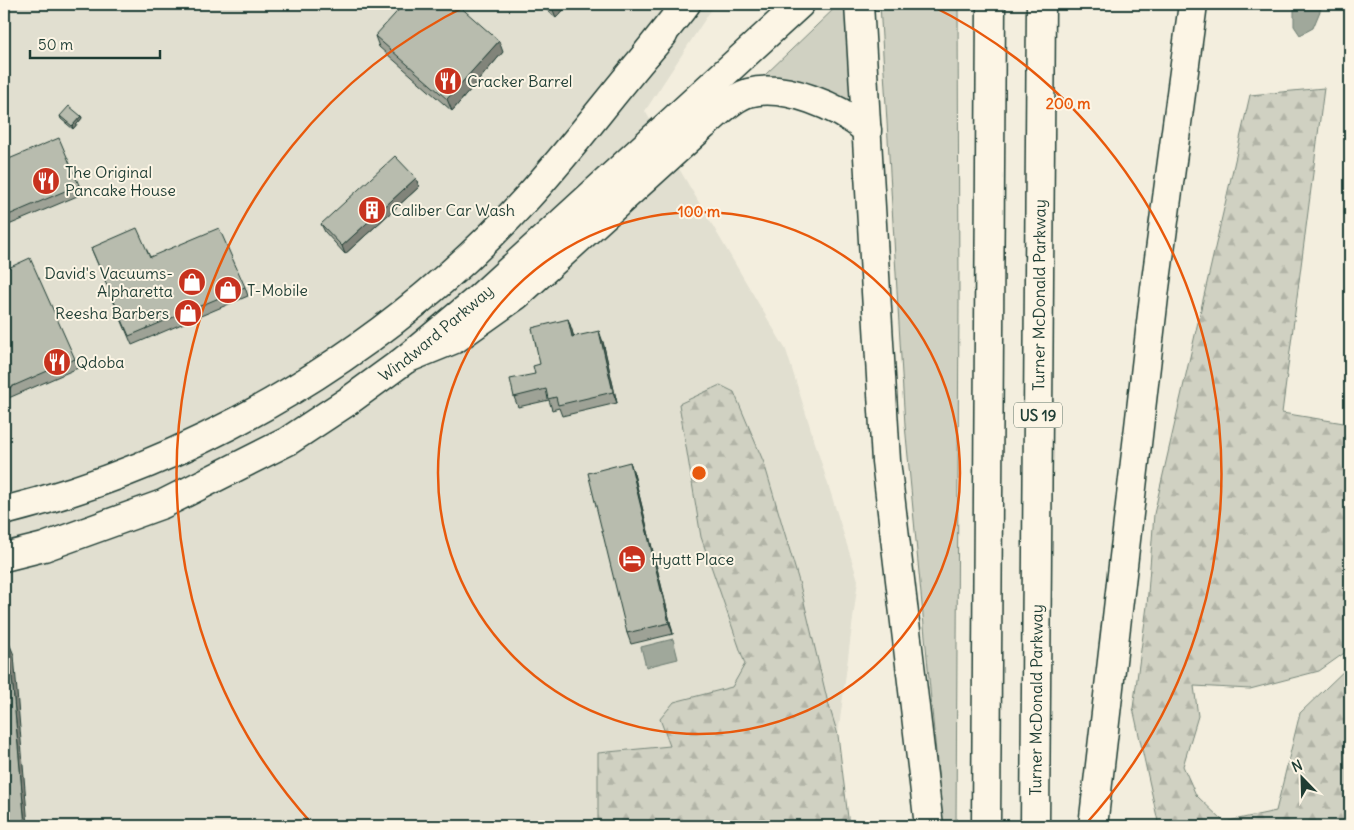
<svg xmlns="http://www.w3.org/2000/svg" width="1354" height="830" viewBox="0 0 1354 830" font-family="Delius,sans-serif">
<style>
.built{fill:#e1dfd0}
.grass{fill:#d0d1c2;stroke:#78877b}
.forest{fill:url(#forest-firs);stroke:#78877b}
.water{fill:#a0a89b;stroke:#6c7d72}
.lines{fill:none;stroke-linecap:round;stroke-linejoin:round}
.major-casing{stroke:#1f3d34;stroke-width:31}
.highway-casing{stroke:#1f3d34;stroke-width:31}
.major{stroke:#fcf5e5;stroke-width:28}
.highway{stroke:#fcf5e5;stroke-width:28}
.wall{fill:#9ea296;stroke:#1f3d34}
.shaded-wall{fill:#81847a;stroke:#1f3d34}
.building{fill:#b8bcae;stroke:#1f3d34}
.ring{fill:none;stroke:#e8590c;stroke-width:2.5}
.labels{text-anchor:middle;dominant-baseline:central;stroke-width:4;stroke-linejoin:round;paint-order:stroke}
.shield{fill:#fcf5e5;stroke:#617469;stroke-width:1}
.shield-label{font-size:15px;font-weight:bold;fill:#1f3d34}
.poi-label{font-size:16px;fill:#1f3d34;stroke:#fcf5e5;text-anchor:start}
.street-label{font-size:16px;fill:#1f3d34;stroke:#fcf5e5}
.centre{fill:#e8590c;stroke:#fcf5e5;stroke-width:2.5}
.ring-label{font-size:15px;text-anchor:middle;font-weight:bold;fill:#e8590c;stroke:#fcf5e5;stroke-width:4;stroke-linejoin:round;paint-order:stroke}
</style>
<defs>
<pattern id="forest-firs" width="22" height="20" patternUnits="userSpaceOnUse" patternTransform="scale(1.25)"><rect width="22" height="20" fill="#d0d1c2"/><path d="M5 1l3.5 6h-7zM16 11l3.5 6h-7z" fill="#b2b4a7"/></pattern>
</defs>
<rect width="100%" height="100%" fill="#f3eede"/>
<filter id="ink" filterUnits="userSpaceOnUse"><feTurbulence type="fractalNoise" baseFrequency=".02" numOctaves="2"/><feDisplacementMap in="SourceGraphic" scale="10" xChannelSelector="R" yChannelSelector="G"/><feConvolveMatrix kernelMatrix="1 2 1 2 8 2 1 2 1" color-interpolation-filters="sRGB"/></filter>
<g filter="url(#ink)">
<!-- built -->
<polygon class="built" points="4,4 715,4 645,111 786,350 858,580 838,735 598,753 598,826 4,826"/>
<!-- grass -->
<g class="grass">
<polygon points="839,4 848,4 853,103 763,80 765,75"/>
<polygon points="880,4 958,4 959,297 956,826 943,826 905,425"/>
</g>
<!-- forest -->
<g class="forest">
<polygon points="1324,88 1282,413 1350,424 1350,649 1319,671 1250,689 1194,686 1198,716 1183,766 1196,795 1224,822 1276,811 1300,713 1350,665 1350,826 1159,826 1133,708 1147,606 1154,514 1250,95"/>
<polygon points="720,385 734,392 764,463 800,585 827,699 838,735 849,826 598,826 598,753 670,746 660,719 674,702 732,687 745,664 701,537 679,404"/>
</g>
<!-- water -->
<g class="water">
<polygon points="1294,4 1323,4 1313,28 1300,35 1294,26"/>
<polygon points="673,639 678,659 646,667 641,647"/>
</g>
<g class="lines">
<!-- major casing -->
<g class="major-casing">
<g id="major">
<path d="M4 511C203 461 388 350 527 198 575 146 616 88 663 35"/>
<path id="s1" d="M4 557 44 547 163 504 288 441 347 402 406 359 478 299 800 4"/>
</g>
</g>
<!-- highway casing -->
<g class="highway-casing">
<g id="highway">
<polyline points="859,4 886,461 929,826"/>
<polyline points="647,53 686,4"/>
<path d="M406 359 455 339 517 295 704 125C717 114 732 98 748 93 785 83 839 107 867 130"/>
<polyline points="986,826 991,4"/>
<path id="s2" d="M1035 826 1041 4"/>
<polyline points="1093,826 1155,288 1193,4"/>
</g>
</g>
<!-- major -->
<use href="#major" class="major"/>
<!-- highway -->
<use href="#highway" class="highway"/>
</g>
<!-- wall -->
<g class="wall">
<polygon points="540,4 569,4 556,18"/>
<polygon points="375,36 503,52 452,111 379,47"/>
<polygon points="60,116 81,116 82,118 73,129 61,119"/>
<polygon points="4,169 79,185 82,194 4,227"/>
<polygon points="416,178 419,187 345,254 325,232 321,224"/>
<polygon points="91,248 150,257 245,287 248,296 132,345"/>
<polygon points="4,270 75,359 78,368 4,400 4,323 5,323 4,320"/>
<polygon points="568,319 574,337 603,342 617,403 562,416 559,408 552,410 549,400 518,407 514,397 535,374 540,364"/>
<polygon points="630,462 634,474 673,634 631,644 627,633"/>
</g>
<!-- shaded-wall -->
<g class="shaded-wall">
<polygon points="554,4 569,4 556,18 552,7"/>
<polygon points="499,41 503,52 452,111 447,99"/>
<polygon points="81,116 82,118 73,129 72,126"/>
<polygon points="416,178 419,187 345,254 342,246"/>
<polygon points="568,319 572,330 576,348 572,337"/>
<polygon points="599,331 603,342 617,403 613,392"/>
<polygon points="630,462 634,474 673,634 669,623"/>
<polygon points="9,643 14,655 28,826 25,826"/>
</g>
<!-- building -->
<g class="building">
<polygon points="404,4 457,4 499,41 447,99 375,36"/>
<polygon points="548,4 554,4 552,7"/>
<polygon points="69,106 81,116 72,126 60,116"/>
<polygon points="59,138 79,185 4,217 4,169 5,168 4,165 4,161"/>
<polygon points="395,156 416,178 342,246 321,224"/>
<polygon points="137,228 150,257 219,228 245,287 129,336 91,248"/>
<polygon points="30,258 75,359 4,390 4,323 5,322 4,319 4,270"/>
<polygon points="568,319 572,337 599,331 613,392 558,405 556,397 548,399 546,389 514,397 510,379 535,374 533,366 540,364 532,328"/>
<polygon points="630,462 669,623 627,633 588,473"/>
<polygon points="9,643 25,826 4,826 4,644"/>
</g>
</g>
<!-- distance rings -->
<g class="ring">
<circle cx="699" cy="473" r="261"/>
<path d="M314 826A522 522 0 0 1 470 4M928 4A522 522 0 0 1 1084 826"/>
</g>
<!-- icons -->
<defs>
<g id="restaurant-disc" transform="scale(1.4375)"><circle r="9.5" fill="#c8321e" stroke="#fcf5e5"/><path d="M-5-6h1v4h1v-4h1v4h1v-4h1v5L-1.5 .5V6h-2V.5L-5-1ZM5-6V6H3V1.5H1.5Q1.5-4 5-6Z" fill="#fff"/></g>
<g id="building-disc" transform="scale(1.4375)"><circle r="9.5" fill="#c8321e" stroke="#fcf5e5"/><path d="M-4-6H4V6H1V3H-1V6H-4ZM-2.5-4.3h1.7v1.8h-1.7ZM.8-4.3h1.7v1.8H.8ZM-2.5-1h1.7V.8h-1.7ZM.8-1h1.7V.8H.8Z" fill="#fff"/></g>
<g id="shop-disc" transform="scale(1.4375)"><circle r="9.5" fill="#c8321e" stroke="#fcf5e5"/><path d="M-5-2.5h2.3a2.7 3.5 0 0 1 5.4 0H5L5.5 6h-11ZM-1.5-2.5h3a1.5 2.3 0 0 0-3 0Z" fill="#fff"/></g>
<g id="hotel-disc" transform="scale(1.4375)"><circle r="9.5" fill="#c8321e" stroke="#fcf5e5"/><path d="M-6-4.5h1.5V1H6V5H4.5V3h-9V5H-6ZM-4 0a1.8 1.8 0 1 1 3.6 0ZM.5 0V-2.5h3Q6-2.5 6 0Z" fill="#fff"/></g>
</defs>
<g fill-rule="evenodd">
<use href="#restaurant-disc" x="448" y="81"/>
<use href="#restaurant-disc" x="46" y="181"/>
<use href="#building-disc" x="372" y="210"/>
<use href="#shop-disc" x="192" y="282"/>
<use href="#shop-disc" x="228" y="290"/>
<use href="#shop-disc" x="188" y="313"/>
<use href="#restaurant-disc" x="57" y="362"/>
<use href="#hotel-disc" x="632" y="559"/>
</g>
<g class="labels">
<!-- shield labels -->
<rect class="shield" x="1014" y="402.5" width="48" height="25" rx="4"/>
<g class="shield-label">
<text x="1038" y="415">US 19</text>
</g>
<!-- poi labels -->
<g class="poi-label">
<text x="467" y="81">Cracker Barrel</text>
<text x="65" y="172">The Original<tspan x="65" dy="18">Pancake House</tspan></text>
<text x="391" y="210">Caliber Car Wash</text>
<text x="173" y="273" text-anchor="end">David's Vacuums-<tspan x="173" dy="18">Alpharetta</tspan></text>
<text x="247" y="290">T-Mobile</text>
<text x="169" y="313" text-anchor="end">Reesha Barbers</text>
<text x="76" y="362">Qdoba</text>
<text x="651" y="559">Hyatt Place</text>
</g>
<!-- street labels -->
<g class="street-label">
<text stroke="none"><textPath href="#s2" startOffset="531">Turner McDonald Parkway</textPath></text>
<text stroke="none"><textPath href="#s1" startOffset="491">Windward Parkway</textPath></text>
<text stroke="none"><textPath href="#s2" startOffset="126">Turner McDonald Parkway</textPath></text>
</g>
</g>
<circle cx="699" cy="473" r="8" class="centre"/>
<g class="ring-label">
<text x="1068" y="109">200 m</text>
<text x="699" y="217">100 m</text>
</g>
<!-- margin -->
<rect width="1354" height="830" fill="none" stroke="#fcf5e5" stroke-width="20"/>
<rect x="10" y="10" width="1334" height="810" fill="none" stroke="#1f3d34" stroke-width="2" filter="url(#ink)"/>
<!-- north arrow -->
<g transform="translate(1302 778) rotate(337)" stroke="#fcf5e5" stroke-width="4" paint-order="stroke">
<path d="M0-4L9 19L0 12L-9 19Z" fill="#1f3d34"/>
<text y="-8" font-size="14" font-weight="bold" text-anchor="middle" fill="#1f3d34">N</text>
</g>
<!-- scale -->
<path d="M30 50v8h130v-8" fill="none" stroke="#1f3d34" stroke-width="2.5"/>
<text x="38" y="50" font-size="15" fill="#1f3d34" stroke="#fcf5e5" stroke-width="4" paint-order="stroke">50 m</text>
</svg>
